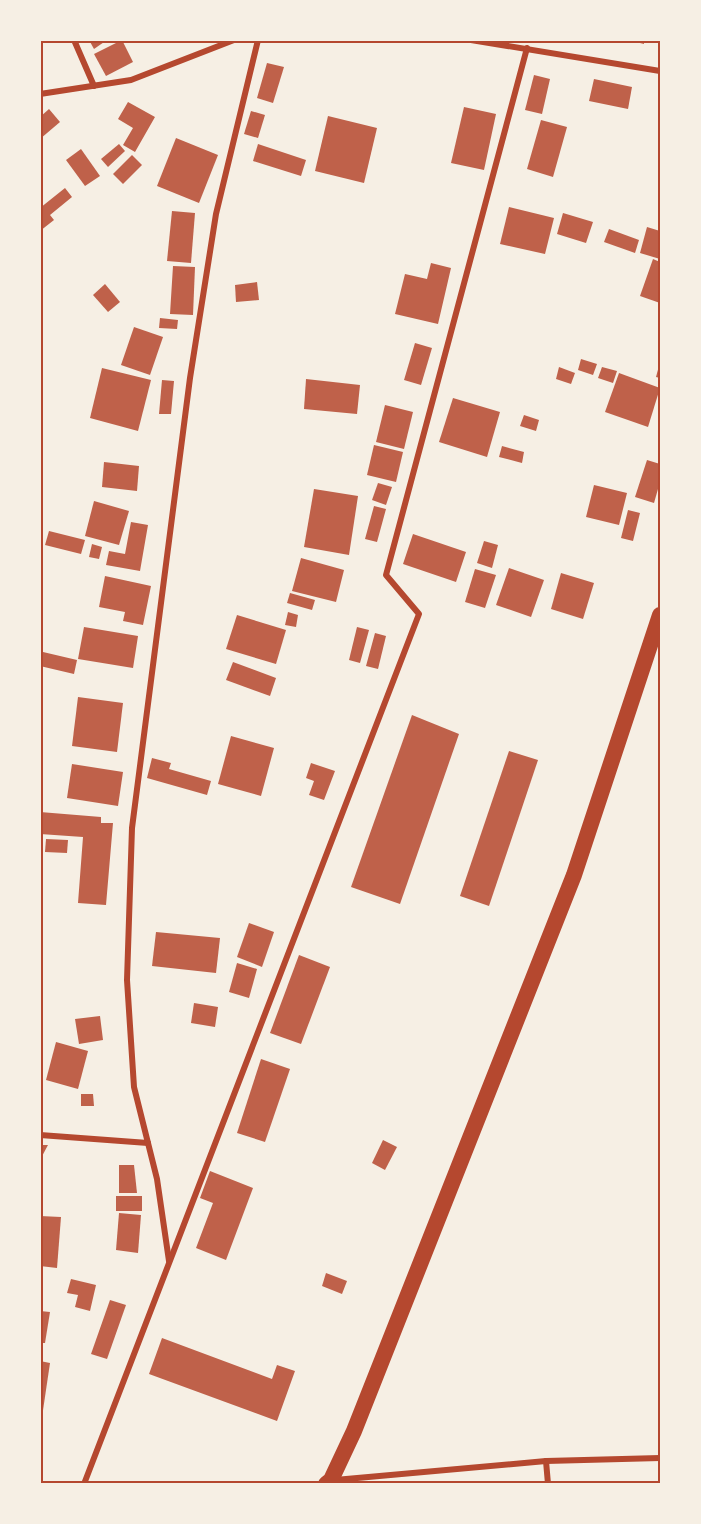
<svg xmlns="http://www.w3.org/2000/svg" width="701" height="1524" viewBox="0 0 701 1524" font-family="'DejaVu Sans',sans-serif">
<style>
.building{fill:#bf614a}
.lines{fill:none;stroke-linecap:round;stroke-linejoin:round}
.minor{stroke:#b5482f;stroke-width:6}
.trunk{stroke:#b5482f;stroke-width:16}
.neatline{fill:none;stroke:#b5482f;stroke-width:2}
</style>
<rect width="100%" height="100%" fill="#f6efe4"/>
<!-- building -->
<g class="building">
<polygon points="89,40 107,40 94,49"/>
<polygon points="122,40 133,62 106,76 94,54"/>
<polygon points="628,40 644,40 644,44"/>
<polygon points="267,63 284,67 273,103 257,98"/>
<polygon points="534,75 550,79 542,114 525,110"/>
<polygon points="594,79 632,87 628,109 589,101"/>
<polygon points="128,102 155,117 135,152 123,145 133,128 118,119"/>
<polygon points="464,107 496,114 484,170 451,163"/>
<polygon points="49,109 60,122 40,139 40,117"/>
<polygon points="251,111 265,115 258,138 244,134"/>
<polygon points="328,116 377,128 364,183 315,171"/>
<polygon points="541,120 567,127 553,177 527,169"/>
<polygon points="176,138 218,155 199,203 157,186"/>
<polygon points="119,144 125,151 108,167 101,159"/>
<polygon points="258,144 306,160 301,176 253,161"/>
<polygon points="81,149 100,176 85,186 66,160"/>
<polygon points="132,155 142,165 123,184 113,174"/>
<polygon points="65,188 72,197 50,215 54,220 40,231 40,208"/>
<polygon points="509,207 554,218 545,254 500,244"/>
<polygon points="172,211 195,213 191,263 167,261"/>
<polygon points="563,213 593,222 586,243 557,234"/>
<polygon points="647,227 660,231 660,259 640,253"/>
<polygon points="609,229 639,240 635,253 604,242"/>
<polygon points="653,259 660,262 660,303 640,296"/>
<polygon points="431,263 451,268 438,324 395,314 405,274 427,279"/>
<polygon points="173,266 195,267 193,315 170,314"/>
<polygon points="257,282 259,300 236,302 235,285"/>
<polygon points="105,284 120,302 108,312 93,295"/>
<polygon points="160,318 178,320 177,329 159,328"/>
<polygon points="134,327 163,337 150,375 121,365"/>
<polygon points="415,343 432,348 421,385 404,380"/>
<polygon points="581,359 597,364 593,375 578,370"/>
<polygon points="660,362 660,378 656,377"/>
<polygon points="559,367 575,373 571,384 556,379"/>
<polygon points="602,367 617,371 613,383 598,378"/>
<polygon points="102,368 151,380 138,431 90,418"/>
<polygon points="619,373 660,388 648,427 605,412"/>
<polygon points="306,379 360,385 357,414 304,409"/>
<polygon points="162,380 174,381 171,414 159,414"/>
<polygon points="453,398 500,412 487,457 439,442"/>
<polygon points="385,405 413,412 404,449 376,442"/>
<polygon points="524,415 539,420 536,431 520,426"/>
<polygon points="374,445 403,452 396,482 367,475"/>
<polygon points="502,446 524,452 522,463 499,457"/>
<polygon points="647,460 660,464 660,482 654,503 635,497"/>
<polygon points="104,462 139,466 137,491 102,487"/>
<polygon points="378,483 392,487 386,505 372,500"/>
<polygon points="594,485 627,493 619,525 586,517"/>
<polygon points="314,489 358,496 349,555 304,547"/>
<polygon points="94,501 129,511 119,545 85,536"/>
<polygon points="374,506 386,509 377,542 365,539"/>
<polygon points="628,510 640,513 633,541 621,538"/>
<polygon points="131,522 148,525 140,571 106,565 109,551 125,554"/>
<polygon points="49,531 85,540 81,554 45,545"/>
<polygon points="413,534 466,552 456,582 403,564"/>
<polygon points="484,541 498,545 492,568 477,563"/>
<polygon points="92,544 102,547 99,559 89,557"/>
<polygon points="301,558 344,570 336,602 292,591"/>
<polygon points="509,568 544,580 531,617 496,605"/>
<polygon points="475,569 496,575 485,608 465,602"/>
<polygon points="561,573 594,583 583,619 551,609"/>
<polygon points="105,576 151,586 143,625 123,621 125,612 99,607"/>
<polygon points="290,593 315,600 312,610 287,603"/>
<polygon points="288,612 298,615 296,627 285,625"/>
<polygon points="237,615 286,630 276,664 226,649"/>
<polygon points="84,627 138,636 133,668 78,659"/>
<polygon points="357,627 369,630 360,663 349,660"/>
<polygon points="375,633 386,636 378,669 366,666"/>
<polygon points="43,652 77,660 74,674 40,666"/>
<polygon points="233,662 276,678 270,696 226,680"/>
<polygon points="78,697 123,703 117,752 72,746"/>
<polygon points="412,715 459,734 400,904 351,887"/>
<polygon points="231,736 274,748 261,796 218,784"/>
<polygon points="509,751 538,760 489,906 460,896"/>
<polygon points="152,758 171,763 169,769 211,781 207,795 147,778"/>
<polygon points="311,763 335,771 324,800 309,795 314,781 306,778"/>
<polygon points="72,764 123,772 118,806 67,798"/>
<polygon points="40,812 101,817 101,823 113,823 106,905 78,903 83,837 40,834"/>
<polygon points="46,839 68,840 67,853 45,852"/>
<polygon points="249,923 274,932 262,967 237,957"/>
<polygon points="156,932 220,938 216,973 152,966"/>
<polygon points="299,955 330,967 301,1044 270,1033"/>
<polygon points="237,963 257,969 249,998 229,992"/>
<polygon points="194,1003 218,1007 215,1027 191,1023"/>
<polygon points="100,1016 103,1040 79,1044 75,1019"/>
<polygon points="56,1042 88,1051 78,1089 46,1080"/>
<polygon points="261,1059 290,1069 265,1142 237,1133"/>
<polygon points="81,1094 93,1094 94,1106 81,1106"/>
<polygon points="383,1140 397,1147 385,1170 372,1163"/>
<polygon points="40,1145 48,1145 40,1160"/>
<polygon points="119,1165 134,1165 137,1193 119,1193"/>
<polygon points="210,1171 253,1188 226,1260 196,1248 213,1203 200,1198"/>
<rect x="116" y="1196" width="26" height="15"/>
<polygon points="119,1213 141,1215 138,1253 116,1250"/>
<polygon points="40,1216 61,1217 57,1268 40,1266"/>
<polygon points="326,1273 347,1281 342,1294 322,1286"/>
<polygon points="71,1279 96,1285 90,1311 75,1307 78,1295 67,1293"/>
<polygon points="110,1300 126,1305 107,1359 91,1354"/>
<polygon points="40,1311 50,1312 45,1343 40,1343"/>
<polygon points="162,1338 272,1379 277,1365 295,1371 277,1421 149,1374"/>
<polygon points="40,1361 50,1363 42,1417 40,1417"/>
</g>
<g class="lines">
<!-- minor -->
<g class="minor">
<polyline points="74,40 94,86"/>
<polyline points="471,40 660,71"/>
<polyline points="40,94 131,80 234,40"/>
<polyline points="40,1135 148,1143"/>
<polyline points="169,1261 157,1179 134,1087 127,980 132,828 190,378 216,214 258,40"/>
<polyline points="546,1461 548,1484"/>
<polyline points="335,1480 546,1461 660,1458"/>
<polyline points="84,1484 419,614 386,575 527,48"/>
</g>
<!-- trunk -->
<polyline class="trunk" points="326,1484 331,1480 354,1431 574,875 660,615"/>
</g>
<!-- border -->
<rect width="701" height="1524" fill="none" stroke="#f6efe4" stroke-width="84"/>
<rect x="42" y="42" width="617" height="1440" class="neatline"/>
</svg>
